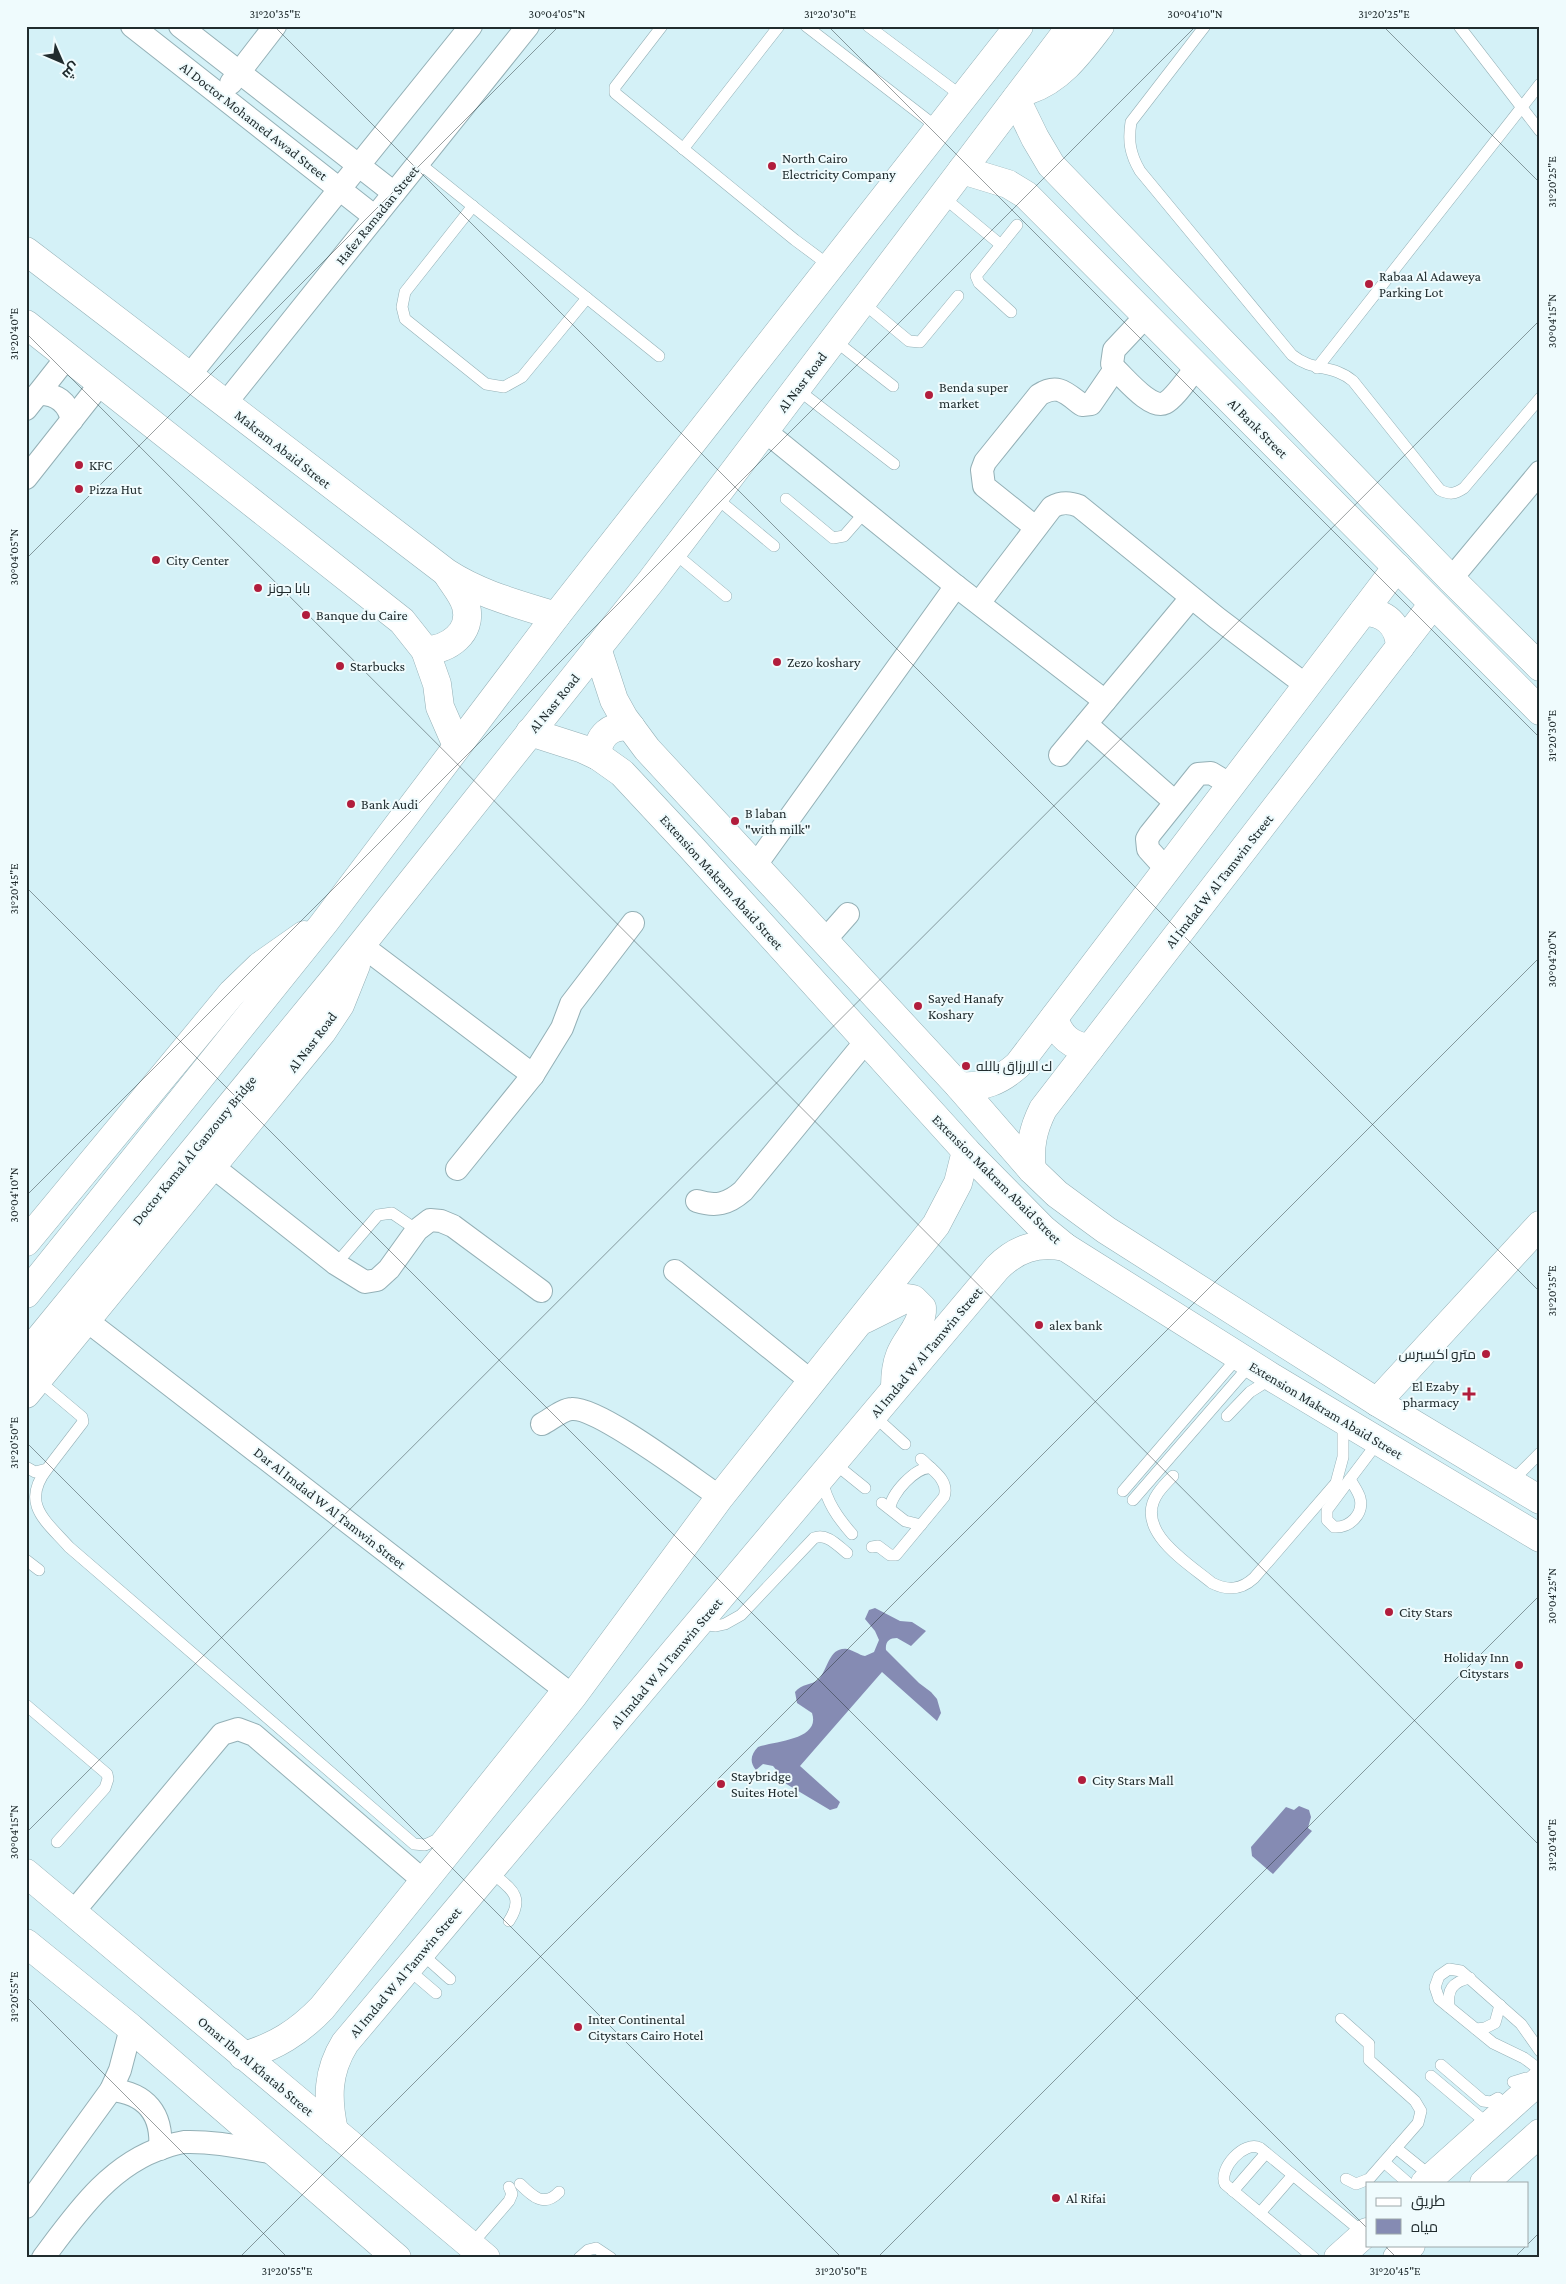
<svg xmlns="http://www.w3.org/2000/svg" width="1566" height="2284" viewBox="0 0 1566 2284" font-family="'Crimson Pro',Cairo,serif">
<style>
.water{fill:#858bb3}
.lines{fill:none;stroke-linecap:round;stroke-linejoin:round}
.lane-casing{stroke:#94b0b6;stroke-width:12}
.street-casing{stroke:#94b0b6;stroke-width:24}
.secondary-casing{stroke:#94b0b6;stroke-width:29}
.highway-casing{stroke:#94b0b6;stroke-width:29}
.lane{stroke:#fff;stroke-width:11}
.street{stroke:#fff;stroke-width:22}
.secondary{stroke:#fff;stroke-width:28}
.highway{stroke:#fff;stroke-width:28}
.ticks{fill:none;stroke:#212c2e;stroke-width:1;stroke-opacity:0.45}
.poi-dot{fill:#b11d3c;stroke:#effbfd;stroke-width:2}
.labels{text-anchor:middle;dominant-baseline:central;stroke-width:4;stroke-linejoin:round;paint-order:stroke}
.street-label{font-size:14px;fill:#212c2e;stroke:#effbfd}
.poi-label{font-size:14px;fill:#212c2e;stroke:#effbfd;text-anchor:start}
.neatline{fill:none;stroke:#212c2e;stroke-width:2}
.ticks-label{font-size:12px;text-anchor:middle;fill:#212c2e}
</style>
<rect width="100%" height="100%" fill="#d4f1f7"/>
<!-- water -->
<g class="water">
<path d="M875 1608 900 1621 912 1622 926 1631 911 1646 897 1638C889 1638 885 1642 886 1650L919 1683 931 1692 937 1699 941 1713 937 1721 882 1672 800 1766 840 1802 837 1808 830 1810 778 1779V1772L773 1766 763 1764 756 1770C749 1762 751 1754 758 1747 775 1741 821 1740 812 1713L797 1703 795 1692C802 1683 811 1686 819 1679 828 1669 829 1647 847 1649 853 1650 859 1655 865 1656L874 1652 879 1640 875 1631 865 1619 869 1610Z"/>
<polygon points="1299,1806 1309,1810 1311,1817 1308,1828 1312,1831 1273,1874 1252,1856 1251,1847 1286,1807 1294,1810"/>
</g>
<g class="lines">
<!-- lane casing -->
<g class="lane-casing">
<g id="lane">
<polyline points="662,26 615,87 615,93 795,240 830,266"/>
<polyline points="806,26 938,128"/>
<polyline points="868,26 963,97"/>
<path d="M1205 26 1131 122C1128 141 1130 154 1140 171L1292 355C1313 372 1333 364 1353 381L1440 490C1450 495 1455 494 1464 488L1540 398"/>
<polyline points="1459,26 1540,131"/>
<polyline points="683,149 779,26"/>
<polyline points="419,163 659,356"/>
<polyline points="942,196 1001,245"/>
<polyline points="473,206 405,292 402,307 405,319 486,384 504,387 522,377 587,298"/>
<polyline points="862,302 909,341 920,342 958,296"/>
<polyline points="1011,312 979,283 976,276 1017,225"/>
<polyline points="834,340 893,386"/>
<polyline points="1317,368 1540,84"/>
<polyline points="797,389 894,464"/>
<polyline points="715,497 774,546"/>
<polyline points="786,499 833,538 844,536 865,512"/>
<polyline points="673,552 726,596"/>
<polyline points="336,1264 378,1215 392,1213 417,1230"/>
<polyline points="873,1415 905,1444"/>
<polyline points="1227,1416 1250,1392 1271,1379"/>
<polyline points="834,1463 865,1488"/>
<polyline points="26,1467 35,1472 47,1469 83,1422 82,1417 38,1380"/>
<path d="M47 1469C20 1504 46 1521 69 1547L414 1844 425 1845 436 1840 560 1685"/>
<path d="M1173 1476C1168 1481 1162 1487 1158 1493 1132 1530 1188 1563 1212 1583 1228 1591 1241 1590 1254 1578L1336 1483 1343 1457V1422"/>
<path d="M1350 1479C1353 1485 1358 1491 1360 1498 1364 1514 1350 1528 1334 1527L1327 1520V1510Z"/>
<polyline points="1350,1479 1378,1442"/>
<path d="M822 1480C827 1502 837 1517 852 1534"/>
<polyline points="1511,1482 1540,1453"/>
<polyline points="1123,1491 1238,1357"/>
<polyline points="1133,1500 1251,1364"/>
<polyline points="882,1503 905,1521 921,1525"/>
<path d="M890 1508C891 1494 916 1466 931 1468"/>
<path d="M872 1547 878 1546 890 1555H896L944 1497C950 1480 931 1469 921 1459"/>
<polyline points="26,1560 39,1570"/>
<path d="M700 1624 716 1626 725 1624 741 1615 814 1538C827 1533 837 1545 847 1553"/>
<polyline points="26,1705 107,1774 108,1779 105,1788 57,1842"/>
<path d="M491 1872C509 1888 526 1895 509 1921"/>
<polyline points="422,1954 450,1979"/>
<polyline points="409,1970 436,1993"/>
<path d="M1449 2007C1447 1990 1452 1982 1470 1978"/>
<polyline points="1341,2019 1369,2044 1369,2060 1415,2101 1421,2111 1418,2123 1369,2179 1356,2184 1346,2179"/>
<polyline points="1476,2029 1485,2028 1495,2023 1500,2005"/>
<polyline points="1540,2051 1521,2024 1461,1971 1449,1969 1439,1976 1435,1987 1439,1999 1493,2043 1524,2058 1540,2070"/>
<polyline points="1441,2065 1483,2101 1491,2102 1498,2098"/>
<polyline points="1431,2076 1489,2125"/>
<polyline points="1513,2082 1526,2078 1535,2081"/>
<polyline points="1396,2148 1432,2177"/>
<polyline points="1384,2162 1408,2183"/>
<path d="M520 2184C532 2196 544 2208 559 2192"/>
<polyline points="1233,2191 1266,2153"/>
<polyline points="1260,2213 1293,2175"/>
<polyline points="471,2245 509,2201 512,2194 509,2187"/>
<polyline points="579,2258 588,2250 596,2248 611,2258"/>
<path d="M1314 2258 1225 2184C1218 2169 1244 2140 1260 2148L1365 2234"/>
</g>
</g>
<!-- street casing -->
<g class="street-casing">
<g id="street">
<polyline points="132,26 375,217"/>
<polyline points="180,26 394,193"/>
<polyline points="231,83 275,26"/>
<path d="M1146 316 1114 350 1112 364 1115 369C1125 378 1151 410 1165 403 1175 398 1189 376 1197 367"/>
<polyline points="189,376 471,26"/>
<path d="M38 394C56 393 68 402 72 420"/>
<polyline points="225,404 528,26"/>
<polyline points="26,409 67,357"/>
<polyline points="765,431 956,586 1105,701"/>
<polyline points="26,478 101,383"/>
<path d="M1035 527 984 486 982 470 985 462 1039 395C1058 383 1066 393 1082 405L1091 404 1115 369"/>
<polyline points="1451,579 1540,472"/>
<path d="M979 603 1052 507C1061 502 1069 502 1079 506L1217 618 1307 686"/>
<polyline points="1086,724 1175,802"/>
<polyline points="1060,755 1191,598"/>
<polyline points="755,866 956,586"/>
<polyline points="1167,870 1148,849 1147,839 1150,834 1198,774 1211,773 1231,785"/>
<polyline points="825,940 848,914"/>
<polyline points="361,945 533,1075"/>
<polyline points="212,1166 336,1264 365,1282 377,1280 389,1269 417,1230 430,1220 441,1221 453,1226 541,1291"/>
<polyline points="457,1169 533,1075 562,1028 571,1004 633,923"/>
<path d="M697 1201C716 1207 728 1204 743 1191L866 1041"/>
<polyline points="675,1271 811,1381"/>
<polyline points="86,1320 573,1696"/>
<path d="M542 1424C550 1420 563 1409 572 1409 599 1407 693 1479 720 1497"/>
<polyline points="74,1911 222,1734 238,1729 254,1735 425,1882"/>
<path d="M111 2090C146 2093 163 2114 160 2149"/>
<polyline points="26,2207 111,2090 120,2070 131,2028"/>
<path d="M43 2258C76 2214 110 2164 165 2147 171 2145 178 2143 184 2142 215 2141 245 2148 275 2153"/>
</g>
</g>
<!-- secondary casing -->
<g class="secondary-casing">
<g id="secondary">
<polyline points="1016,99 1035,138 1051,165 1451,579 1540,667"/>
<polyline points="962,170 1008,184 1026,195 1540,711"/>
<path d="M26 251 447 573C481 595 518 604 556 616"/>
<polyline points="26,324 402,621 425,650 437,684 440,707 457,746"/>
<path d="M1363 612C1386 612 1399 625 1400 647"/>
<polyline points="597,648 614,700 624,718 647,749 959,1086 1032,1170 1057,1194 1106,1230 1377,1402 1540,1500"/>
<path d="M425 650C448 650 473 633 466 606 463 595 454 585 448 575"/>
<polyline points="530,732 583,749 598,756 622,773 691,847 966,1151 1043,1229 1065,1247 1273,1378 1540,1538"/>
<path d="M598 756C597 736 611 724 631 727"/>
<path d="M1054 1018C1060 1037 1071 1046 1090 1048"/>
<path d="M959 1086C983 1088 1000 1081 1018 1065L1397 567"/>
<path d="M1032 1170C1029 1147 1033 1129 1043 1109L1433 604"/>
<path d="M865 1319 907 1298 913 1299 922 1308C923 1325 906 1339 900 1355 896 1365 895 1376 895 1387"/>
<polyline points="1377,1402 1540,1225"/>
<polyline points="26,1873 486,2258"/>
<polyline points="26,1943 131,2028 397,2258"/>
<path d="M243 2056C275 2047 299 2032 322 2008L573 1696 720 1497 936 1225 958 1183 966 1151"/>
<path d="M334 2131C327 2098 327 2072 345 2043L997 1268C1017 1248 1037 1242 1065 1247"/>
<polyline points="1425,2183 1540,2080"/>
<polyline points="1484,2183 1540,2133"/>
<polyline points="1338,2258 1367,2232"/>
<polyline points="1397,2258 1411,2245"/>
</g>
</g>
<!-- highway casing -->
<g class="highway-casing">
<g id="highway">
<path d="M1029 90C1061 79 1080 52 1100 26"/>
<polyline points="26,1242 232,993 260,966 304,935"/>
<polyline points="26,1294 324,923 556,616 1019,26"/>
<polyline points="26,1355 334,979 651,581 1071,26"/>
<polyline points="26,1394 322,1032 340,1005 356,965"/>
</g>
</g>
<!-- lane -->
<use href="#lane" class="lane"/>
<!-- street -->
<use href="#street" class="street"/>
<!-- secondary -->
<use href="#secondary" class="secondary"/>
<!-- highway -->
<use href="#highway" class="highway"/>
</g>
<!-- ticks -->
<path class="ticks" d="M274 26 1540 1292M828 26 1540 738M1383 26 1540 183M26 333 1540 1846M26 559 559 26M26 887 1367 2228M26 1196 1196 26M26 1442 842 2258M26 1833 1540 320M26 1996 288 2258M1384 2245 1397 2258M1527 2245 1540 2232M239 2258 1540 957M877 2258 1540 1595M1514 2258 1527 2245"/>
<!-- markers -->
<g class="poi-dot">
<circle cx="772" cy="166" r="5"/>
<circle cx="1369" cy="284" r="5"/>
<circle cx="929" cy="395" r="5"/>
<circle cx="79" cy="465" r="5"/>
<circle cx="79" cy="489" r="5"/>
<circle cx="156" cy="560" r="5"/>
<circle cx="258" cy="588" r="5"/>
<circle cx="306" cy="615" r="5"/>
<circle cx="777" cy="662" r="5"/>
<circle cx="340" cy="666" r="5"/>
<circle cx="351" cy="804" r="5"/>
<circle cx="735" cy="821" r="5"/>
<circle cx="918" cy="1006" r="5"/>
<circle cx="966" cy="1066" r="5"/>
<circle cx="1039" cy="1325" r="5"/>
<circle cx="1486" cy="1354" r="5"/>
<path d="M1466.5 1386.5h5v5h5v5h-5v5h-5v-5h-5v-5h5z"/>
<circle cx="1389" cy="1612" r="5"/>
<circle cx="1519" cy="1665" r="5"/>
<circle cx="1082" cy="1780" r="5"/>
<circle cx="721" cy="1784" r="5"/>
<circle cx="578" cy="2027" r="5"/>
<circle cx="1056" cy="2198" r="5"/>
</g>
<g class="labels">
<!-- street labels -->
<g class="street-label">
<text transform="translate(254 121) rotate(38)">Al Doctor Mohamed Awad Street</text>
<text transform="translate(377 215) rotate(-51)">Hafez Ramadan Street</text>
<text transform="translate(802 382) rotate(-53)">Al Nasr Road</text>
<text transform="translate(1258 428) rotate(45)">Al Bank Street</text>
<text transform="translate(283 449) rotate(38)">Makram Abaid Street</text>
<text transform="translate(554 703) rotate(-51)">Al Nasr Road</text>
<text transform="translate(1219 881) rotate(-52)">Al Imdad W Al Tamwin Street</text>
<text transform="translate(722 882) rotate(48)">Extension Makram Abaid Street</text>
<text transform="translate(312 1042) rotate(-53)">Al Nasr Road</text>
<text transform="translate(194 1150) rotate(-51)">Doctor Kamal Al Ganzoury Bridge</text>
<text transform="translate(997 1179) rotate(45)">Extension Makram Abaid Street</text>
<text transform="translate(926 1352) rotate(-50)">Al Imdad W Al Tamwin Street</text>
<text transform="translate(1326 1410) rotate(31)">Extension Makram Abaid Street</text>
<text transform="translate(330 1508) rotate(38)">Dar Al Imdad W Al Tamwin Street</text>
<text transform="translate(666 1663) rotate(-50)">Al Imdad W Al Tamwin Street</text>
<text transform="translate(405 1972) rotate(-50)">Al Imdad W Al Tamwin Street</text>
<text transform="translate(256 2066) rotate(40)">Omar Ibn Al Khatab Street</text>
</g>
<!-- poi labels -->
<g class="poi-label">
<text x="782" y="158">North Cairo<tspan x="782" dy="16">Electricity Company</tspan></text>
<text x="1379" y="276">Rabaa Al Adaweya<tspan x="1379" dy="16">Parking Lot</tspan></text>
<text x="939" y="387">Benda super<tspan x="939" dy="16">market</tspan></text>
<text x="89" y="465">KFC</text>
<text x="89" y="489">Pizza Hut</text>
<text x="166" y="560">City Center</text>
<text x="268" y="588">بابا جونز</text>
<text x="316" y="615">Banque du Caire</text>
<text x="787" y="662">Zezo koshary</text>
<text x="350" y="666">Starbucks</text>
<text x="361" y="804">Bank Audi</text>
<text x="745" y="813">B laban<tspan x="745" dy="16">"with milk"</tspan></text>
<text x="928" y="998">Sayed Hanafy<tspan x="928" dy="16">Koshary</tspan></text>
<text x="976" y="1066">ك الارزاق بالله</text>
<text x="1049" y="1325">alex bank</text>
<text x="1476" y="1354" text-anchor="end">مترو اكسبرس</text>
<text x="1459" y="1386" text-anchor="end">El Ezaby<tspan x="1459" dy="16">pharmacy</tspan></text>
<text x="1399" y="1612">City Stars</text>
<text x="1509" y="1657" text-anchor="end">Holiday Inn<tspan x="1509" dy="16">Citystars</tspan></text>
<text x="731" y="1776">Staybridge<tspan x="731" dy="16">Suites Hotel</tspan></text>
<text x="1092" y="1780">City Stars Mall</text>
<text x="588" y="2019">Inter Continental<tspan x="588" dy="16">Citystars Cairo Hotel</tspan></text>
<text x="1066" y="2198">Al Rifai</text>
</g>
</g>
<!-- border -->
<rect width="1566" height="2284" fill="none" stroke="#effbfd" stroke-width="55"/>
<!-- legend -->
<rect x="1366" y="2182" width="162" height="65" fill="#effbfd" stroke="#9da8aa"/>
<rect x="1376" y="2198" width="25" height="8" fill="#ffffff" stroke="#9da8aa"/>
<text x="1411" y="2206" font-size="15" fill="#212c2e">طريق</text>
<rect x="1376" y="2219" width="25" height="15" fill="#858bb3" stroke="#9da8aa"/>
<text x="1411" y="2232" font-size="15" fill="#212c2e">مياه</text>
<!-- north arrow -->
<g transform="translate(62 62) rotate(135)" stroke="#effbfd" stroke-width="4" paint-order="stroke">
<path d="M0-4L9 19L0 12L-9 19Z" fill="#212c2e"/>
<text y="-8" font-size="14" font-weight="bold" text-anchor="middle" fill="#212c2e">ش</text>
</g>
<rect x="28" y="28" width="1510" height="2228" class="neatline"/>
<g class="ticks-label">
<text x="275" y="18">31°20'35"E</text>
<text x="557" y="18">30°04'05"N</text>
<text x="830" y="18">31°20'30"E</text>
<text x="1195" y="18">30°04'10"N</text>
<text x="1384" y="18">31°20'25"E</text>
<text transform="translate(1552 182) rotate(-90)" y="4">31°20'25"E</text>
<text transform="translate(1552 321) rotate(-90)" y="4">30°04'15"N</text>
<text transform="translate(14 334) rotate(-90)" y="4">31°20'40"E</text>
<text transform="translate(14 557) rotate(-90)" y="4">30°04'05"N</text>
<text transform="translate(1552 736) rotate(-90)" y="4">31°20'30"E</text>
<text transform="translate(14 889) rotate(-90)" y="4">31°20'45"E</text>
<text transform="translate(1552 959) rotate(-90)" y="4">30°04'20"N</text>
<text transform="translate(14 1195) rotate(-90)" y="4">30°04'10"N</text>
<text transform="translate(1552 1291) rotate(-90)" y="4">31°20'35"E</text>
<text transform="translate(14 1443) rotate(-90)" y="4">31°20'50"E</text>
<text transform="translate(1552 1596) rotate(-90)" y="4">30°04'25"N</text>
<text transform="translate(14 1832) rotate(-90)" y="4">30°04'15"N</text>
<text transform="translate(1552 1845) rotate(-90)" y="4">31°20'40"E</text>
<text transform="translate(14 1997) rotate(-90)" y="4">31°20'55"E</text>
<text x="287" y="2275">31°20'55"E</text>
<text x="841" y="2275">31°20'50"E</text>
<text x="1395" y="2275">31°20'45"E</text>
</g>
</svg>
